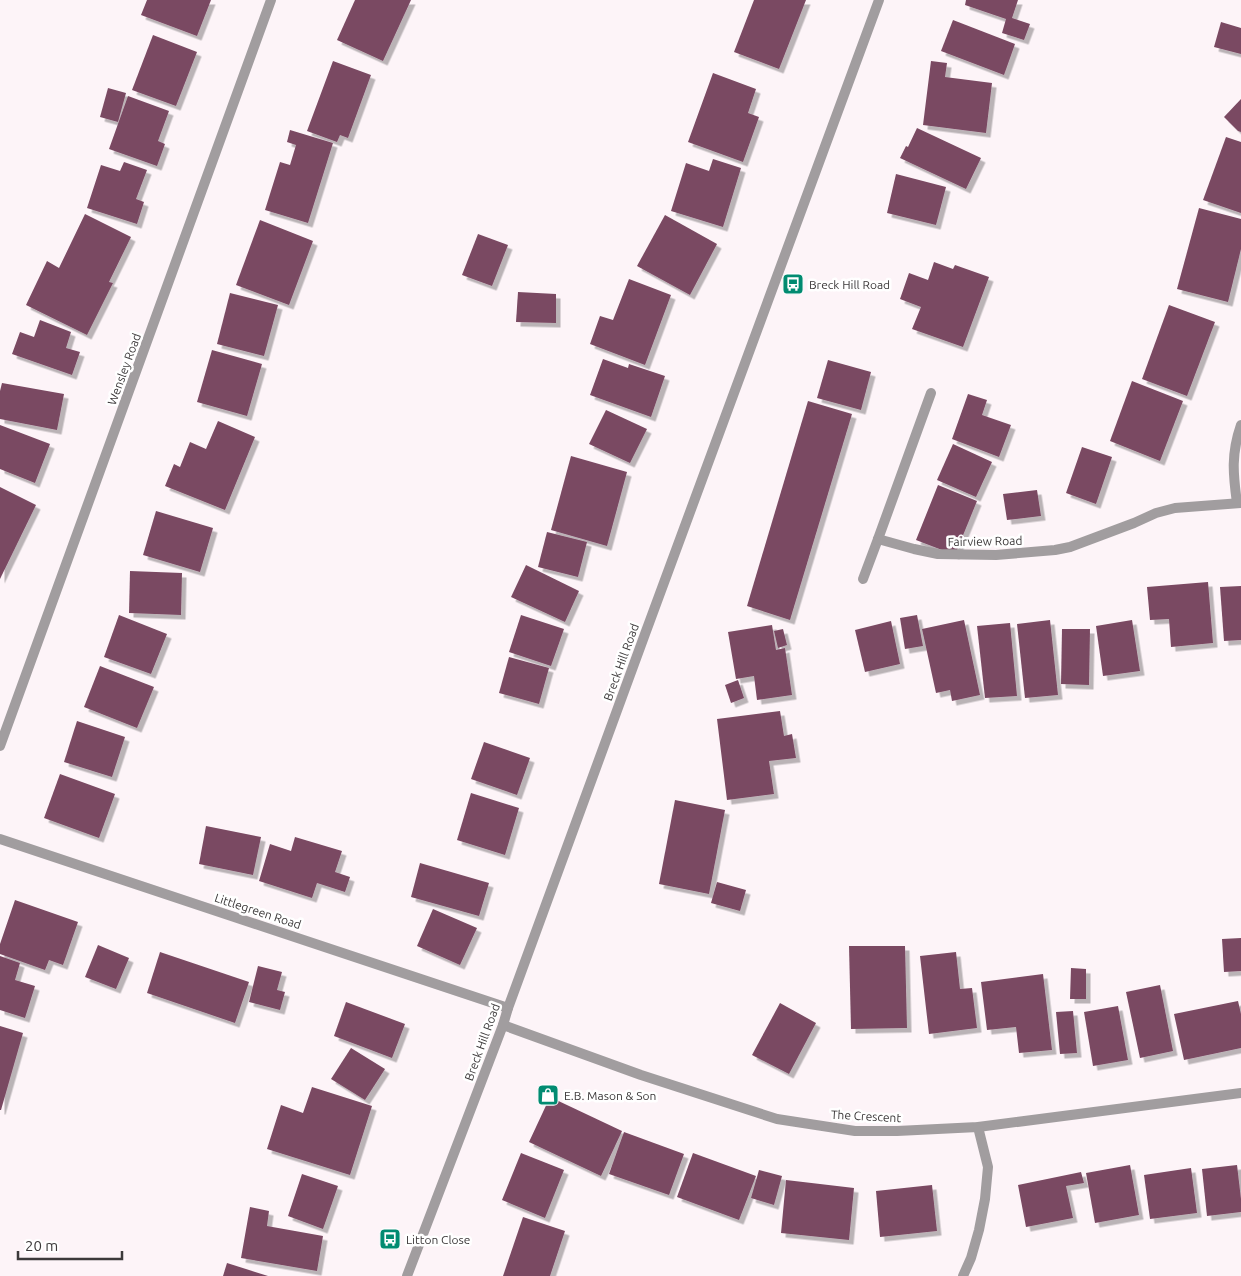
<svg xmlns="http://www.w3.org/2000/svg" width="1241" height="1276" viewBox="0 0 1241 1276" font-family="Ubuntu,sans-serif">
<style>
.building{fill:#7a4962;filter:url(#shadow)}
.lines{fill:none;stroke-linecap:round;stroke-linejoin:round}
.minor{stroke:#a19d9f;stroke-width:10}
.tertiary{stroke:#a19d9f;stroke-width:10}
.labels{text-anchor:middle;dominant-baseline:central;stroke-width:5;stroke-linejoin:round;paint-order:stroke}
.poi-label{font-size:12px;fill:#3c393a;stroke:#fff;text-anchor:start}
.street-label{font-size:12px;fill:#3c393a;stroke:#fff}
</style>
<defs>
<filter id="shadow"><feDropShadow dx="4.5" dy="4.5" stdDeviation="0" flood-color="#0004"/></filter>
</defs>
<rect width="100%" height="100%" fill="#fdf4f8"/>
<!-- building -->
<g class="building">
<polygon points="147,0 211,0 197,36 141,15"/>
<polygon points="355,0 411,0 383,61 337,40"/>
<polygon points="754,0 806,0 779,69 734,52"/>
<polygon points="966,0 1018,0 1012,18 1030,24 1024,40 1002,33 1006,19 965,5"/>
<polygon points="953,20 1015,44 1004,75 941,51"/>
<polygon points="1221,22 1241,28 1241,54 1214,47"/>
<polygon points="153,35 197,52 176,106 132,90"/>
<polygon points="333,61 371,75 348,138 340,135 337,142 307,131"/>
<polygon points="931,61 947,63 945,77 992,83 986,133 923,125"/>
<polygon points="713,73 756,89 748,113 759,117 743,162 688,142"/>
<polygon points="108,88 126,93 118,122 100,117"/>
<polygon points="128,96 169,111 158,141 165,144 157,166 109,149"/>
<polygon points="1241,99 1241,132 1238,131 1224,117"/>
<polygon points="917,128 981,158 966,189 900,158 906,146 908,147"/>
<polygon points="290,130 333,143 308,223 265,210 280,162 290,165 296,145 287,142"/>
<polygon points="1226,137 1241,142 1241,213 1203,200"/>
<polygon points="713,159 741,168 723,227 671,211 686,163 709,171"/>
<polygon points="124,162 147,170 136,199 144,202 137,224 87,208 101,165 120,171"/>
<polygon points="896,174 946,187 936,225 887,213"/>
<polygon points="1199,208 1241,219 1241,249 1228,302 1177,289"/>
<polygon points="85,214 131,237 109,282 113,283 87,335 26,305 47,261 59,268"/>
<polygon points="665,215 717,244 690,295 637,266"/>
<polygon points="260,220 313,241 289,305 236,285"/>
<polygon points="478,234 508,245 492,286 462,275"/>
<polygon points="934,262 953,269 955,265 989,277 963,347 912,329 921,307 900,299 909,273 928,280"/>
<polygon points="629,279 671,295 645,365 590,344 600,316 613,320"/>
<polygon points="518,292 556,294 556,323 516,322"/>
<polygon points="230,293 278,305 264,356 217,344"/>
<polygon points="1169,305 1215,322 1187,396 1142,379"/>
<polygon points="40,320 71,332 66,348 80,352 72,375 12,354 20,332 34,337"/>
<polygon points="212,350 262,364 247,416 197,402"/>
<polygon points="603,359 628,368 629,364 665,376 651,417 590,395"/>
<polygon points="828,360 871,372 861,410 817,398"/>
<polygon points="1132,381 1183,401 1160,461 1110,441"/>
<polygon points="2,383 64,394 57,430 0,419 0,391"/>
<polygon points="968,394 987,400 982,415 1011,425 999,457 952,439"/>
<polygon points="808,401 852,414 790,620 747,606"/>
<polygon points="606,410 647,429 630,463 589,444"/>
<polygon points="218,421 255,437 225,510 165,486 174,464 180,467 190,442 206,449"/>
<polygon points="0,425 50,444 35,483 0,469"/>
<polygon points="953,444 992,462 976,497 937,480"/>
<polygon points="1082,447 1112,457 1096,504 1066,493"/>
<polygon points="571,456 627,472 607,546 551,530"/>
<polygon points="938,485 977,501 955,555 916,540"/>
<polygon points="0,487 36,505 0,579"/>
<polygon points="1037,490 1041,516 1007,520 1003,494"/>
<polygon points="156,511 213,528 200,572 143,555"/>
<polygon points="547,532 587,542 578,577 538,567"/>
<polygon points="526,565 579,591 565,622 511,597"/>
<polygon points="130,571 182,573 181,615 129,613"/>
<polygon points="1208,582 1213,643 1171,647 1169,619 1150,620 1147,587"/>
<polygon points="1241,586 1241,640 1224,641 1220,587"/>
<polygon points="119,615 167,634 151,674 104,657"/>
<polygon points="521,615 564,629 551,666 509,652"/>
<polygon points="917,615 923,646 905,649 900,618"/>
<polygon points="964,620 980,695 952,701 950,690 936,693 922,629"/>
<polygon points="1050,620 1058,695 1025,698 1017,624"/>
<polygon points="1132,620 1140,671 1103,676 1096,626"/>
<polygon points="891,621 900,664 865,672 855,630"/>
<polygon points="1010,623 1017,696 985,698 977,626"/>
<polygon points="772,625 776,650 785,648 792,695 757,700 754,676 736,679 728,632"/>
<polygon points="783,629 787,645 778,648 774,631"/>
<polygon points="1062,629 1090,629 1089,685 1061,684"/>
<polygon points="509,657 549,668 539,704 499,693"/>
<polygon points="100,666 154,687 137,728 84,707"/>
<polygon points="738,680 744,698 731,703 725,685"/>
<polygon points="780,711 784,736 792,734 796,758 769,761 774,794 727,800 717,719"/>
<polygon points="77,721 125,737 112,777 64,762"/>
<polygon points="484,742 530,758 517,795 471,779"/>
<polygon points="60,774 115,794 99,838 44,818"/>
<polygon points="471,793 519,808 505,855 457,840"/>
<polygon points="675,800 725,810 709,894 659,884"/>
<polygon points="206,826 261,837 253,875 199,864"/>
<polygon points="295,837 342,851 335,872 350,877 345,892 317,883 312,898 259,881 270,844 291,851"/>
<polygon points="420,863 489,883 479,916 411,897"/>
<polygon points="717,882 746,890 740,911 711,903"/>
<polygon points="15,900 78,922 63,965 49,960 45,970 0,954 0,944"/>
<polygon points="433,909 477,928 460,965 417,946"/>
<polygon points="1241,938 1241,971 1224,972 1222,939"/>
<polygon points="98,945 129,958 116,989 85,977"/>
<polygon points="849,946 905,946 907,1028 851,1029"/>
<polygon points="160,952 249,982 235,1023 147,993"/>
<polygon points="956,952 960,989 972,988 977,1028 929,1034 920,956"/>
<polygon points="0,956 20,963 15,980 35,986 25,1018 0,1010"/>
<polygon points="258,966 282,972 277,990 285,992 280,1010 249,1002"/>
<polygon points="1071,968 1086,969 1086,999 1070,999"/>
<polygon points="1043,974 1052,1050 1019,1053 1016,1027 987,1030 981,982"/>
<polygon points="1160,985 1173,1051 1140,1058 1126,992"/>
<polygon points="1238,1001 1241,1014 1241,1048 1184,1060 1174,1014"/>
<polygon points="346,1002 405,1024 392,1058 334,1036"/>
<polygon points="780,1003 816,1023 789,1074 752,1055"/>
<polygon points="1118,1006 1128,1060 1093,1066 1084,1012"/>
<polygon points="1073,1011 1077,1053 1060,1054 1056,1012"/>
<polygon points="0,1026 23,1033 1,1110 0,1110"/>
<polygon points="351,1048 385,1069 365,1100 331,1079"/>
<polygon points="312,1087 372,1106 350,1175 267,1149 281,1105 303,1113"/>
<polygon points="550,1097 622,1131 601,1176 529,1142"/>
<polygon points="624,1132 684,1154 669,1195 609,1174"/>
<polygon points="521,1153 564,1170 545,1218 502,1200"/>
<polygon points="693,1153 756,1176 739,1220 677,1197"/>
<polygon points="1130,1165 1139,1215 1095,1223 1086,1173"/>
<polygon points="1237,1165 1241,1199 1241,1212 1207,1216 1202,1169"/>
<polygon points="1191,1168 1197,1213 1150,1219 1144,1175"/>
<polygon points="759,1170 782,1176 774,1205 751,1198"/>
<polygon points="1081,1172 1084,1183 1066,1186 1073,1218 1026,1227 1018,1185"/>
<polygon points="302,1174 338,1186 323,1229 288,1216"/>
<polygon points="786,1180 854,1188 849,1240 781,1233"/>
<polygon points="932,1185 937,1231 880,1237 876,1191"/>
<polygon points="250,1207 269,1211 267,1226 323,1236 317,1271 241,1258"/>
<polygon points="523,1217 565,1231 550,1276 503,1276"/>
<polygon points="227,1263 268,1276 223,1276"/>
</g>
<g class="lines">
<!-- minor -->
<g class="minor">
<polyline points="931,393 878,539 914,549 938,554 996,555 1055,550 1070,547 1134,523 1156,513 1175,508 1241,503"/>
<path d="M1237 503C1233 474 1231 454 1241 425"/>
<polyline points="863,579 878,539"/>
<polyline points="0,746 271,0"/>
<polyline points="0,839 508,1008"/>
<polyline points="503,1025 641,1075 777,1119 855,1131 897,1131 978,1127 1241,1093"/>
<polyline points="963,1276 971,1258 979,1230 985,1199 988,1167 978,1127"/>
</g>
<!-- tertiary -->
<polyline class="tertiary" points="407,1276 503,1025 508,1008 645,634 879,0"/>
</g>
<!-- icons -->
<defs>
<g id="bus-square" transform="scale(1.125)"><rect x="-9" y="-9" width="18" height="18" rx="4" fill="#018b71" stroke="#fff"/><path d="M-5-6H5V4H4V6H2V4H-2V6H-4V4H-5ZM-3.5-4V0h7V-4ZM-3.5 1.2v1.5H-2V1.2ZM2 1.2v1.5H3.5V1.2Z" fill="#fff"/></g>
<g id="shop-square" transform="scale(1.125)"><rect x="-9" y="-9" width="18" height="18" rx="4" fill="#018b71" stroke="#fff"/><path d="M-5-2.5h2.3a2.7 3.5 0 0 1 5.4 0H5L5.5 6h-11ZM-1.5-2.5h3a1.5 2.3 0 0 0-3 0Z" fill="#fff"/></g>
</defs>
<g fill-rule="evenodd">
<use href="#bus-square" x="793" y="284"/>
<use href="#shop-square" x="548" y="1095"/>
<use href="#bus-square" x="390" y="1239"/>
</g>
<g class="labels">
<!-- poi labels -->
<g class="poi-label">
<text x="809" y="284">Breck Hill Road</text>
<text x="564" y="1095">E.B. Mason &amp; Son</text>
<text x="406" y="1239">Litton Close</text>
</g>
<!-- street labels -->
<g class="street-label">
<text transform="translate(124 369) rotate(-70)">Wensley Road</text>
<text transform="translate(985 541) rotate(-1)">Fairview Road</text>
<text transform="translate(621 662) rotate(-70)">Breck Hill Road</text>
<text transform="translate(258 911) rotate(18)">Littlegreen Road</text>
<text transform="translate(482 1042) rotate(-70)">Breck Hill Road</text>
<text transform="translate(866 1116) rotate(3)">The Crescent</text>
</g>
</g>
<!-- scale -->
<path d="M18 1251v8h104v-8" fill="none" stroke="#3c393a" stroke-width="2.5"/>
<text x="25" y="1251" font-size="15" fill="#3c393a" stroke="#ffffff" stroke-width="4" paint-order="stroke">20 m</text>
</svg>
